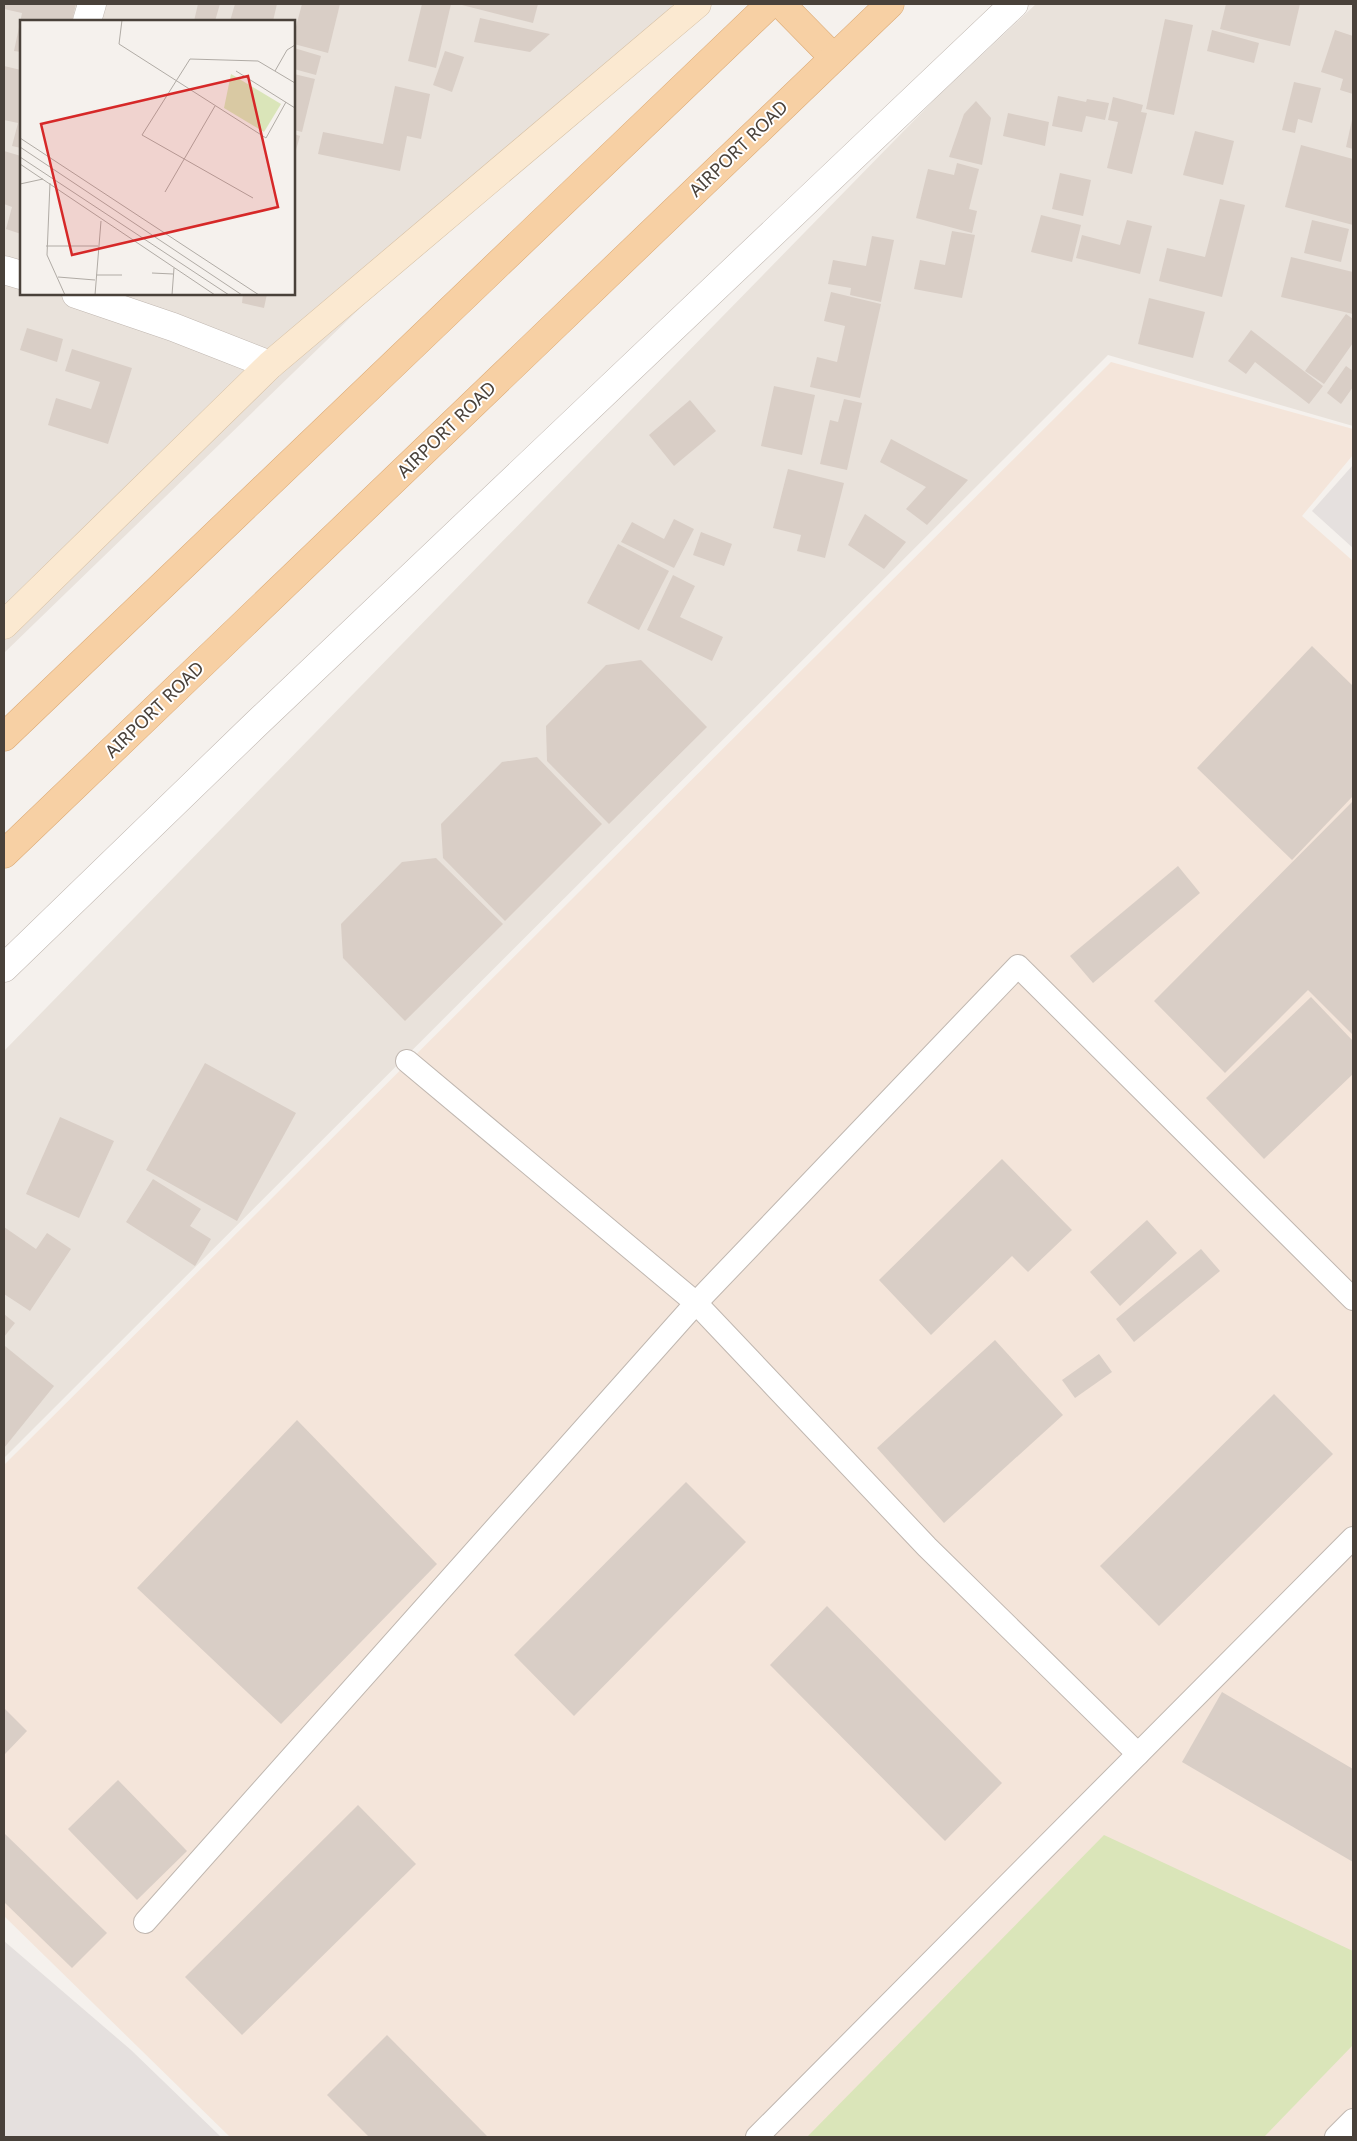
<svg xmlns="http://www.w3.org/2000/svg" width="1357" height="2141" viewBox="0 0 1357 2141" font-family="'Noto Sans',sans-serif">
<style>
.residential{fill:#e9e2db;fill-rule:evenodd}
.commercial{fill:#f4e5da}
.industrial{fill:#e5e0de}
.green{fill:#dae5b9}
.building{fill:#d9cec6}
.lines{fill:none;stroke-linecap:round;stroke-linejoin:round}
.lane-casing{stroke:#c0b7b0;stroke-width:24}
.street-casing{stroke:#c0b7b0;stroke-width:29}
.secondary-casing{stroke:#d4bea2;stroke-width:29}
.primary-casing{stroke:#dba974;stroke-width:29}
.lane{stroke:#fff;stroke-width:22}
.street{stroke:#fff;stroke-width:28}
.secondary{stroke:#fbe9d1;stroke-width:28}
.primary{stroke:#f7d0a4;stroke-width:28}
.labels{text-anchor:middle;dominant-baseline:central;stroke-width:4;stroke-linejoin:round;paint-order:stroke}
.street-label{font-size:18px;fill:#49413a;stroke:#fff}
.inset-road{fill:none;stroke:#b0aba5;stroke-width:1}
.view{fill:#d62828;fill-opacity:0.15;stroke:#d62828;stroke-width:2.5}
.inset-edge{fill:none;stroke:#49413a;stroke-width:2.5}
</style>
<rect width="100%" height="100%" fill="#f5f1ed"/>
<!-- residential -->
<g class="residential">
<path d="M4 4H674L4 653ZM21 21H294V294H21Z"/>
<polygon points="1036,4 1353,4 1353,426 1108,355 4,1458 4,1051 937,97"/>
</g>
<!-- commercial -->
<polygon class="commercial" points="1111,362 1353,429 1353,455 1302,516 1353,561 1353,2137 230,2137 4,1916 4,1465"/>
<!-- industrial -->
<g class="industrial">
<polygon points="1353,465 1353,548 1312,511"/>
<polygon points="4,1941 131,2050 221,2137 4,2137"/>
</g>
<!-- green -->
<polygon class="green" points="1104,1835 1353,1951 1353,2045 1264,2137 807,2137"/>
<!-- building -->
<g class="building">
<polygon points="4,4 76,4 72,21 21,21 21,52 14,51 22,13 4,9"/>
<polygon points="198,4 220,4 215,21 194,21"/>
<polygon points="235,4 277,4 273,21 230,21"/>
<polygon points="302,4 340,4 328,53 294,44 294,34"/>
<polygon points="422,4 451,4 436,68 408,61"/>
<polygon points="458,4 538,4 533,23"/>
<polygon points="1226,4 1300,4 1290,46 1220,29"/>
<polygon points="480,18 550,34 530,52 474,42"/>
<polygon points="1165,19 1193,25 1174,115 1146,109"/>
<polygon points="1212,30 1259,43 1254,63 1207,51"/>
<polygon points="1335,30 1353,36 1353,94 1340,90 1343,79 1321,72"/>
<polygon points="294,48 321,56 316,75 294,69"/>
<polygon points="445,51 464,57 452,92 433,85"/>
<polygon points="4,66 21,70 21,148 12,146 18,123 4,120"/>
<polygon points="294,74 315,79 302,132 294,130"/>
<polygon points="1294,82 1321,88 1312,123 1298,119 1295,133 1282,130"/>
<polygon points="395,86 430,94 421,139 407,136 400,171 318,154 323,132 383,144"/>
<polygon points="1058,96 1086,102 1087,99 1109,103 1105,120 1086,116 1082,132 1052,126"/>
<polygon points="1113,97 1143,105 1141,112 1147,113 1132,174 1107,168 1118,122 1108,120"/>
<polygon points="976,101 991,118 982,165 949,157 964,114"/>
<polygon points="1008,113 1049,122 1045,146 1003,136"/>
<polygon points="1352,120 1353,120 1353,149 1346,147"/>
<polygon points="1195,131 1234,141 1223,185 1183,175"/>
<polygon points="294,134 300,136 294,157"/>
<polygon points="1301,145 1353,159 1353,225 1285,207"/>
<polygon points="4,151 21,156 21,234 6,229 12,207 4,204"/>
<polygon points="957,163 979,169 969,209 977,211 972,233 916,218 928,169 954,175"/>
<polygon points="1060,173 1091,180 1083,216 1052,209"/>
<polygon points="1220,199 1245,205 1222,297 1159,281 1167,248 1205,257"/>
<polygon points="1041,215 1081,225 1072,262 1031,252"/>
<polygon points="1127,220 1152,226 1140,274 1076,258 1082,235 1120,245"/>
<polygon points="1312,220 1349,229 1341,262 1304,253"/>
<polygon points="952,231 975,235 962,298 914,289 920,260 945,265"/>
<polygon points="872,236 894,240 881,302 850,295 851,288 828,284 833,260 866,266"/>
<polygon points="1291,257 1353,272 1353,314 1281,297"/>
<polygon points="831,292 881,304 860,398 810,387 817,357 837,362 845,326 824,321"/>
<polygon points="243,294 267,294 264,308 242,303"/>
<polygon points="1149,298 1205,312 1193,358 1138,344"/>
<polygon points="1346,314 1353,319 1353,343 1324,384 1305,371"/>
<polygon points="27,328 63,339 57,362 20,350"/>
<polygon points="1251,330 1323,386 1309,404 1255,362 1246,374 1228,361"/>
<polygon points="72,349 132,368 108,444 48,425 56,398 91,409 100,382 65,371"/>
<polygon points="1346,366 1353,371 1353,387 1341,404 1327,393"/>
<polygon points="774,386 815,395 802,455 761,446"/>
<polygon points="844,399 862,403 847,470 820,464 830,420 838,422"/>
<polygon points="690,400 716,431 674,466 649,435"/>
<polygon points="891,439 968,480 927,525 906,509 926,487 880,462"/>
<polygon points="788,469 844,483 825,558 797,551 801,535 773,528"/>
<polygon points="865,514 906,542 884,569 848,545"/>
<polygon points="674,519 694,529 674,568 621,542 632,522 664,539"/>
<polygon points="701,532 732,544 724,566 693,555"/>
<polygon points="618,544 669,571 639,630 587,603"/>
<polygon points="673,575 695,586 680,617 723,637 712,661 647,630"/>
<polygon points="1312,646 1353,686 1353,796 1292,860 1197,768"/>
<polygon points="641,660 707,727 609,824 547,761 546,726 606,665"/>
<polygon points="537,757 602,824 505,921 443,858 441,824 502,762"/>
<polygon points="1353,801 1353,1035 1308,990 1225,1073 1154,1001"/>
<polygon points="436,858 503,924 405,1021 343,958 341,924 402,862"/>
<polygon points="1178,866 1200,893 1093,983 1070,956"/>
<polygon points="1311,997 1353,1041 1353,1074 1264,1159 1206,1098"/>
<polygon points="205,1063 296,1113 237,1221 146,1170"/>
<polygon points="60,1117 114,1141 79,1218 26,1194"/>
<polygon points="1002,1159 1072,1230 1028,1272 1012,1256 931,1335 879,1280"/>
<polygon points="153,1179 201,1209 190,1226 211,1239 195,1266 126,1222"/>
<polygon points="1147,1220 1177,1253 1120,1306 1090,1272"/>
<polygon points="4,1227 36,1249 47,1233 71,1249 30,1311 4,1294"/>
<polygon points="1201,1249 1220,1271 1134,1342 1116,1319"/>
<polygon points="4,1314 15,1323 4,1337"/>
<polygon points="995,1340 1063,1415 944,1523 877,1448"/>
<polygon points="5,1346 54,1386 4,1448 4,1347"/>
<polygon points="1099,1354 1112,1372 1075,1398 1062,1380"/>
<polygon points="1274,1394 1333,1454 1159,1626 1100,1566"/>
<polygon points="297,1420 437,1564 281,1724 137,1588"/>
<polygon points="686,1482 746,1542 574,1716 514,1655"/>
<polygon points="827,1606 1002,1783 945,1841 770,1665"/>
<polygon points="1222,1692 1353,1769 1353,1862 1182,1762"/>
<polygon points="4,1708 27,1731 4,1755"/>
<polygon points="118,1780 187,1851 137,1900 68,1829"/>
<polygon points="358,1805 416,1864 242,2035 185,1977"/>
<polygon points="4,1833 107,1933 72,1968 4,1902"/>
<polygon points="387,2035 488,2137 369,2137 327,2095"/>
</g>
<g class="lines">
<!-- lane casing -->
<g class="lane-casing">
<g id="lane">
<polyline points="407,1061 696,1303 927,1547 1138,1754"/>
<polyline points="145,1922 696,1303 1018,966 1353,1299"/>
<polyline points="757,2137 1353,1538"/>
<polyline points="1336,2137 1353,2120"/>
</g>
</g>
<!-- street casing -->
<g class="street-casing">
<g id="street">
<polyline points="87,21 92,4"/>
<polyline points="4,270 21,275"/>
<polyline points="76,294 173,327 270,365"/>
<polyline points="4,968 255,725 1014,4"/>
</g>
</g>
<!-- secondary casing -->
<g class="secondary-casing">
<polyline id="secondary" points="4,625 270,365 697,4"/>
</g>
<!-- primary casing -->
<g class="primary-casing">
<g id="primary">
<polyline points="781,4 833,57"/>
<polyline points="4,737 770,4"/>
<polyline points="4,854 890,4"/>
</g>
</g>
<!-- lane -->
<use href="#lane" class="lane"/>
<!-- street -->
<use href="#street" class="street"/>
<!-- secondary -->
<use href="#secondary" class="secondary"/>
<!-- primary -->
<use href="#primary" class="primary"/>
</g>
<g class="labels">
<!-- street labels -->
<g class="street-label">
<text transform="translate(738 148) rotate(-44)">AIRPORT ROAD</text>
<text transform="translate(446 429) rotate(-44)">AIRPORT ROAD</text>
<text transform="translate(154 709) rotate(-44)">AIRPORT ROAD</text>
</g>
</g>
<!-- overview -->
<g transform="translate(20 20)">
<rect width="275" height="275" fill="#f5f1ed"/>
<path d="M211 54 261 84 244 112 204 88Z" fill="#dae5b9"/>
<path class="inset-road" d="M102 0 99 24 246 118 266 82M216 51 275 88M255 51 267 30 275 25M0 118 239 275M0 127 222 275M0 137 209 275M0 144 195 275M30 163 27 235 45 275M0 164 23 159M145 172 195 86M233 178 122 115 170 39 238 41 275 63M26 226H78M132 253 153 254M76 255H102M38 257 75 260M75 275 81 201M152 275 154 248"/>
<path class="view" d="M228 56 258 187 52 235 21 104Z"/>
<rect width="275" height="275" class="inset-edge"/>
</g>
<!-- border -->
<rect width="1357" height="2141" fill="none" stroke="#49413a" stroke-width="10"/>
</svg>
